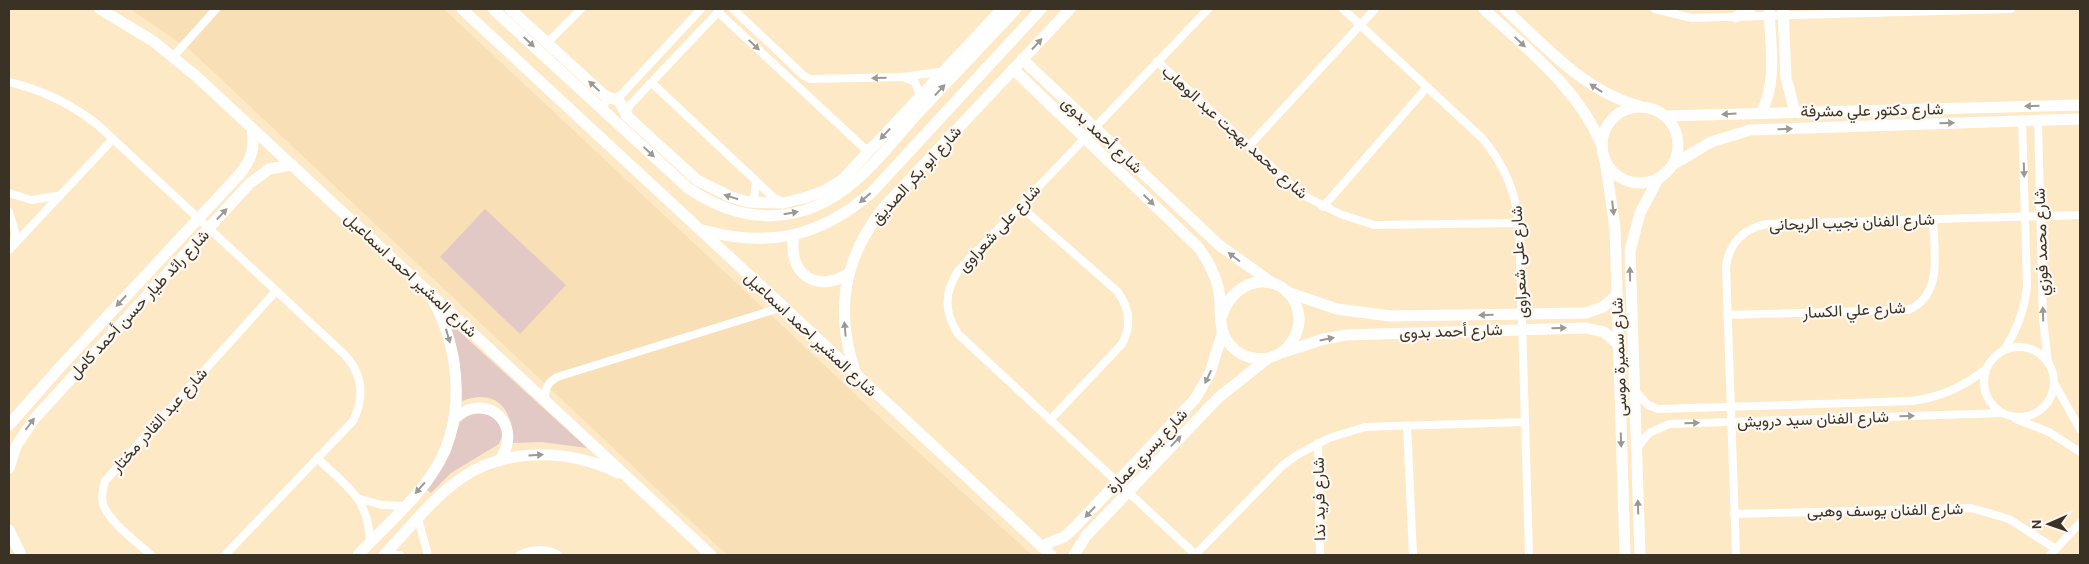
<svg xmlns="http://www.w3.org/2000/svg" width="2089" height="564" viewBox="0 0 2089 564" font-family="Karla,Vazirmatn,sans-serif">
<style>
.built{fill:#f8dfb6}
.green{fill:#e3c9c6}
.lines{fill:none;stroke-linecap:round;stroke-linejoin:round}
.street{stroke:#fff;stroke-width:8}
.secondary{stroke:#fff;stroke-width:11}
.oneway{fill:#9c9892}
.labels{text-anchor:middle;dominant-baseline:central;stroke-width:4.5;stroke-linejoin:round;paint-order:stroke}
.street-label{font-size:16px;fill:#3a3225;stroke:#fdf8f2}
</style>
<rect width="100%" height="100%" fill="#fee9c7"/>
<!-- built -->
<polygon class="built" points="130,9 444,9 884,421 1032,555 727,555 190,50"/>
<!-- green -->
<g class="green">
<polygon points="485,209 566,285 520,334 440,257"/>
<path d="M449 322 587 448 541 442 513 443C514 411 497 387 462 401L459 357Z"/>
<polygon points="474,411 495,416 503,433 499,444 451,473 431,493 426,489 450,454 460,422"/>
</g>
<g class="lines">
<!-- street -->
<g class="street">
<polyline points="733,9 804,76 810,79 903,77 945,71"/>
<path d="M1343 9 1483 139C1504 165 1515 190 1519 223L1529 555"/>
<polyline points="1655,9 1692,18 2011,9"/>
<polyline points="718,12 863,147 870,150"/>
<polyline points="546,42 552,38 581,9"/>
<polyline points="173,57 216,9"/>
<polyline points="1157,61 1301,194 1340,214 1374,225 1519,223"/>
<polyline points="903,77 915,82 919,93 918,98"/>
<path d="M9 82C43 90 70 103 98 125L345 355C363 375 365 397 353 421L225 555"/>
<polyline points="652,83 773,197 781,201"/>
<polyline points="602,109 606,101 620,96 701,9"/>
<polyline points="625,116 630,105 720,10"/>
<polyline points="2038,120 2043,319 2048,363"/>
<polyline points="1249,146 1375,9"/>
<polyline points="9,193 31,200 57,196"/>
<polyline points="749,202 754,199 756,181"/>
<path d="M1020 206 1117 291C1130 308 1132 325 1122 344L1050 420"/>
<polyline points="1323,207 1427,87"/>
<polyline points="9,212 15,232 14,244"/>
<polyline points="9,250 113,139"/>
<path d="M1727 315 1908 310C1944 295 1934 251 1933 219"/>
<circle cx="2019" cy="382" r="35"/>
<path d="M2004 350C2017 330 2025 310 2027 285L2022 121"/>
<polyline points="2054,383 2080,429"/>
<path d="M1636 392 1648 405 1658 409 1912 401C1941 397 1963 387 1986 369"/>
<path d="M545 400C545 388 547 383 557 377L783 307"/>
<polyline points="2016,419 2049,432 2080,452"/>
<polyline points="1407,425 1413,555"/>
<polyline points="1318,443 1320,555"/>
<polyline points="1637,448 1649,433 1669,424 2001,413"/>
<path d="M317 458C346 486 369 498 370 542"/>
<polyline points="360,499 382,505 405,506"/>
<polyline points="1734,514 1971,508 2009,519 2056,549"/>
<polyline points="418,519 428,555"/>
<path d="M151 555C138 543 108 521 103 504 101 496 103 488 105 481L276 291"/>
<polyline points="390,555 400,555"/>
<path d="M519 555C531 549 546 548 558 555"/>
<polyline points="1195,555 1282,466 1297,455 1329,438 1365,427 1525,422"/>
<path d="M1196 555 958 334C944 312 944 293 958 271L1208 9"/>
<path d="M1736 555 1726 267C1729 243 1744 228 1767 224L2080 215"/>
<polyline points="2050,555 2080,523"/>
</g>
<!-- secondary -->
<g class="secondary">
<polyline points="100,9 153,41 196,76 711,555"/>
<polyline points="462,9 1051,555"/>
<path d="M493 9 688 188C743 226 804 226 855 181 878 162 897 136 917 114 950 79 983 44 1016 9"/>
<polyline points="510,9 604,95 619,101 628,117 697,180 731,197 749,202 783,203 804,198 824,191 842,180 1002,9"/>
<path d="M1484 9C1528 50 1579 89 1602 146"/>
<path d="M1505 9C1546 47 1584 91 1639 106"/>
<polyline points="1783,9 1786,78 1795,112"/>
<polyline points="1736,17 1750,9"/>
<polyline points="1022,59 1219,245 1271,282"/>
<path d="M1013 69 1198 247C1207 259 1214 272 1218 287 1222 301 1218 318 1223 332 1233 360 1266 367 1287 348 1295 340 1300 327 1299 317 1294 272 1236 269 1222 316"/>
<circle cx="1640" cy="145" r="38"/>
<path d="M1761 113C1778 81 1770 43 1769 9"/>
<polyline points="1665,116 2080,105"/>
<polyline points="1605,160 1615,228 1625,555"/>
<polyline points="1674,164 1711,142 1750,130 2080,119"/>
<path d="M702 230C768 248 819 238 872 192L1041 9"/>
<path d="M794 236C787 273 816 294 848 274"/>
<polyline points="1287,292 1337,309 1390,316 1586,313 1603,307 1617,295"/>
<polyline points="1284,352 1324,339 1346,335 1586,328 1604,332 1618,344"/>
<path d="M856 374C834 312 843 259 884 207L1070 9"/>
<path d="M454 418C488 390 525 426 499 461"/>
<path d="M9 425 61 366 240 174C252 159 255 147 252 128"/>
<polyline points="9,468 16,446 35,418 250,183 269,169 292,165"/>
<polyline points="9,530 21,555"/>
<polyline points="1041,546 1064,537 1076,526 1195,399 1210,373 1223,331"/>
<path d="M358 555C382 529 412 504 432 474 467 422 461 353 433 300"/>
<path d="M384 555C409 529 433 497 463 477 508 447 571 449 618 473"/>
<polyline points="1074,555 1086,536 1218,398 1267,359"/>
<polyline points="1640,555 1630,251 1640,213 1658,179"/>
</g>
</g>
<!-- one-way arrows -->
<defs><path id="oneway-solid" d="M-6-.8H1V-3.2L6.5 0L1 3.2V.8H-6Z" transform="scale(1.25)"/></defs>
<g class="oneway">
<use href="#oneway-solid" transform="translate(529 42) rotate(43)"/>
<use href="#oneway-solid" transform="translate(1520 42) rotate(43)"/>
<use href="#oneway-solid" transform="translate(1037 44) rotate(-47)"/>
<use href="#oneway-solid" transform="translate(754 45) rotate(43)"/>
<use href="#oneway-solid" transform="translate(879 78) rotate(178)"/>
<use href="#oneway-solid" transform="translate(594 86) rotate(-137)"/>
<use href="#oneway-solid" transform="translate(1596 88) rotate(-147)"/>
<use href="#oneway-solid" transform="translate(940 90) rotate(-47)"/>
<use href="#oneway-solid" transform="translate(2032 106) rotate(179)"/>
<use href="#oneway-solid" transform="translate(1729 114) rotate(177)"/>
<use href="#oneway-solid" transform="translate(1947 123) rotate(-2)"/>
<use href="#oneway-solid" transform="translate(1785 129) rotate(-2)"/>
<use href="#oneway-solid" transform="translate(885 134) rotate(133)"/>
<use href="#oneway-solid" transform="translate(649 152) rotate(43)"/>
<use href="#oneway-solid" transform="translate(2024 170) rotate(88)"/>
<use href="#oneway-solid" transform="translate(731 197) rotate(-162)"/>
<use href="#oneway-solid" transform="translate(865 198) rotate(139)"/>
<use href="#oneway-solid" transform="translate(1149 200) rotate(44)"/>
<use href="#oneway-solid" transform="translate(1613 208) rotate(83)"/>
<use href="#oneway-solid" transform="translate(791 213) rotate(-10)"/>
<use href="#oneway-solid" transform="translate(222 214) rotate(-47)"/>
<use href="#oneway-solid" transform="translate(1234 257) rotate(-143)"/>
<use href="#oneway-solid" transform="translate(1630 274) rotate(-91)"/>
<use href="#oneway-solid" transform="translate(121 301) rotate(133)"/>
<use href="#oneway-solid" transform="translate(2043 314) rotate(-92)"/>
<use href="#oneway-solid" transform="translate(1486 315) rotate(179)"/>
<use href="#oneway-solid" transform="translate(1559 328) rotate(-2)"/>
<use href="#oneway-solid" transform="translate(845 329) rotate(-95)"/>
<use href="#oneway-solid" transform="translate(448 336) rotate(74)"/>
<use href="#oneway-solid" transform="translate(1327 339) rotate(-12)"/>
<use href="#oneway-solid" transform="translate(1208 377) rotate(115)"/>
<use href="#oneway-solid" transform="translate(1907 416) rotate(-2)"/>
<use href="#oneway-solid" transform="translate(1692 423) rotate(-2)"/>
<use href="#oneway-solid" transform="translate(30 424) rotate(-53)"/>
<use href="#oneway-solid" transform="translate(1621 440) rotate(88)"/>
<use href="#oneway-solid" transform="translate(1176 441) rotate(-46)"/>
<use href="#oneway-solid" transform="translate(536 455) rotate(-3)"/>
<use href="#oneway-solid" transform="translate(420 488) rotate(131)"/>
<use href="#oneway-solid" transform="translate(1638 507) rotate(-92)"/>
<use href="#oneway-solid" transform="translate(1090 512) rotate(133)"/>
</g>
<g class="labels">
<!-- street labels -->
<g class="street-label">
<text transform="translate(1872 110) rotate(-1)">شارع دكتور علي مشرفة</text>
<text transform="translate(1235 132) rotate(42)">شارع محمد بهجت عبد الوهاب</text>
<text transform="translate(1102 135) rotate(43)">شارع أحمد بدوى</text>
<text transform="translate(916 175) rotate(-48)">شارع ابو بكر الصديق</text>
<text transform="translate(1852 222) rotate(-2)">شارع الفنان نجيب الريحانى</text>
<text transform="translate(999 228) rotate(-47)">شارع على شعراوى</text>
<text transform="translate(2041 242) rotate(-92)">شارع محمد فوزي</text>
<text transform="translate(1519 262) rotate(-93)">شارع على شعراوى</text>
<text transform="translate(411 275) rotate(43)">شارع المشير احمد اسماعيل</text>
<text transform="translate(139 304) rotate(-47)">شارع رائد طيار حسن أحمد كامل</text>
<text transform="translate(1854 310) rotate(-3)">شارع علي الكسار</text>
<text transform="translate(1451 331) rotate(-2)">شارع أحمد بدوى</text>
<text transform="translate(811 334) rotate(43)">شارع المشير احمد اسماعيل</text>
<text transform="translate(1619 357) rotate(-92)">شارع سميرة موسى</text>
<text transform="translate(1813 419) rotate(-2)">شارع الفنان سيد درويش</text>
<text transform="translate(159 420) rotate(-48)">شارع عبد القادر مختار</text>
<text transform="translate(1147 451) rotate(-47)">شارع يسري عمارة</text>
<text transform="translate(1319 499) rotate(-91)">شارع فريد ندا</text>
<text transform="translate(1885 510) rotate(-1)">شارع الفنان يوسف وهبى</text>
</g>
</g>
<!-- border -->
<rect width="2089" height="564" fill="none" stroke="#3a3225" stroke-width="20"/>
<!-- north arrow -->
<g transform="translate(2049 524) rotate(268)" stroke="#fdf8f2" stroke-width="4" paint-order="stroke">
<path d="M0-4L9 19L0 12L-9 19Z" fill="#3a3225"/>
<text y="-8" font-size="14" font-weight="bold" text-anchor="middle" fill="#3a3225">N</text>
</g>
</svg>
